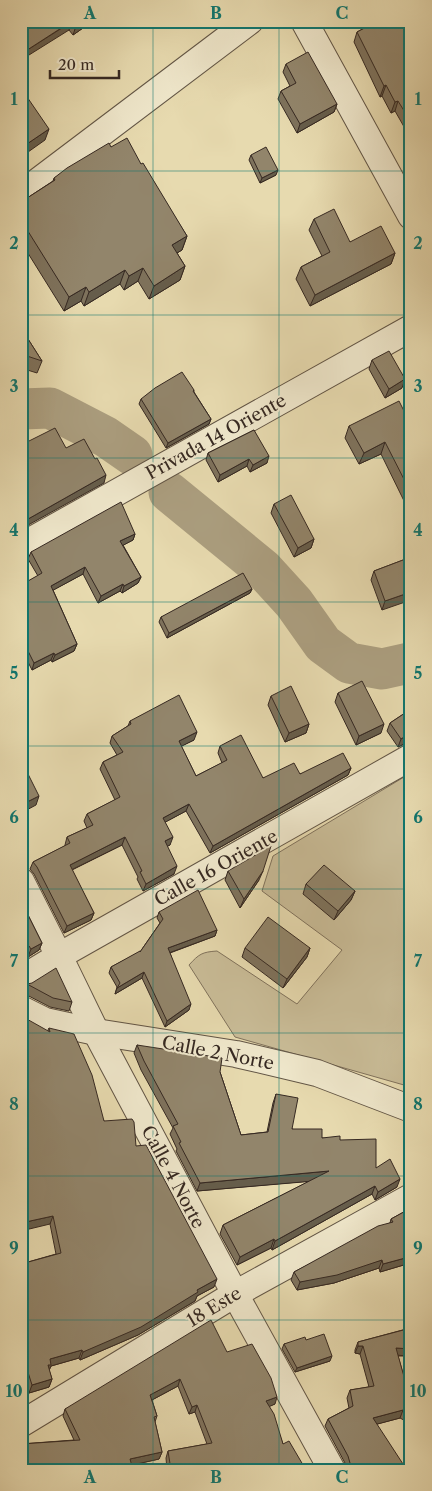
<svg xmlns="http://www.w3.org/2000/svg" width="432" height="1491" viewBox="0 0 432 1491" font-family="'Libre Caslon Text',serif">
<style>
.green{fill:#c9bc97;stroke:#80725c}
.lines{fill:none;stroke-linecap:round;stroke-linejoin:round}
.river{stroke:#ab9e7f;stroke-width:41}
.minor-casing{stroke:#625545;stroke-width:28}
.minor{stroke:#efe7cb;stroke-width:26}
.wall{fill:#7e725c;stroke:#362922}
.shaded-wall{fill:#665d4b;stroke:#362922}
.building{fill:#92856b;stroke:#362922}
.grid{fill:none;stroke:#0f766e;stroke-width:1;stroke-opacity:0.55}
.labels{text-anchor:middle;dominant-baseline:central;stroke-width:4;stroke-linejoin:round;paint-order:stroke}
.street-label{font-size:18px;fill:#362922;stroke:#efe7cb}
.neatline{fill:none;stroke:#0f766e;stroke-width:2}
.grid-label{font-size:16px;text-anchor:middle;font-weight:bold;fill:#0f766e}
</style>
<rect width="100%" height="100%" fill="#e7daaf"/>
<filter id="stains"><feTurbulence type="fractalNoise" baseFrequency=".004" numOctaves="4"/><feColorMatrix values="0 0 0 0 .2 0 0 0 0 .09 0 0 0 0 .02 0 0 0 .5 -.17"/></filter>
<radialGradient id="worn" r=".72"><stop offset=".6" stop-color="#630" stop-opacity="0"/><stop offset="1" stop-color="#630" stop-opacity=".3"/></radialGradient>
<!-- green -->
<path class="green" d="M409 774 411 776V1087L235 1037 189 965C199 954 202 952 217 951L297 1004 342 950 262 891 273 856Z"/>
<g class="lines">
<!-- river -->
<g class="river">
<polyline points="21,409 50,408 106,437 132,455"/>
<polyline points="169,492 263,569 294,603 323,644 349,663 382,669 409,663 411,663"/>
</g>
<!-- minor casing -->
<g class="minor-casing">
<g id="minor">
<polyline points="304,21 411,216"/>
<polyline points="21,194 250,21"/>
<polyline points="21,546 411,328"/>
<polyline points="21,881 59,956 96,1032 235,1294 332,1470"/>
<polyline points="21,979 59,956 411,757"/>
<polyline points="21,1009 45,1021 96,1032 236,1054 317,1073 411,1109"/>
<polyline points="21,1424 235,1294 411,1197"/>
</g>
</g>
<!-- minor -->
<use href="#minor" class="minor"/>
</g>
<!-- wall -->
<g class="wall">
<polygon points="21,21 93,21 73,35 69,30"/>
<polygon points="365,21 411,21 411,139 395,111 391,113 382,96 380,97 354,42 357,32 368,26"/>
<polygon points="286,64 337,104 334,112 297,133 278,99 281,91 290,86 283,72"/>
<polygon points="111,147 141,164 187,236 182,250 177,253 185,266 180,280 149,299 138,281 124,290 120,284 84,306 81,301 64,311 21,242 21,202 53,181 54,178"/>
<polygon points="251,155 276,175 260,183 249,160"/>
<polygon points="314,219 350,242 395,253 391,264 310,306 296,279 301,267 322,256 309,230"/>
<polygon points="21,328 42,361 37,373 21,368"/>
<polygon points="372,360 402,388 385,398 369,369"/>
<polygon points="194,390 194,392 211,419 209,424 166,448 139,404 141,399"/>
<polygon points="411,425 411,505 407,507 381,454 359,464 345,438 349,426"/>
<polygon points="254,430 267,463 250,472 247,466 218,482 206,460 208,453"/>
<polygon points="274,504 314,539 311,548 294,557 271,513"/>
<polygon points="135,534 133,540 123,545 141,577 138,583 122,593 120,591 98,603 83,574 53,590 77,644 74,651 52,662 51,660 32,670 21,648 21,585 38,576 28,559 31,552"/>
<polygon points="411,557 382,610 371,580 374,571"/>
<polygon points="252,589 250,593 167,638 159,622 161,617"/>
<polygon points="338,693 381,733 356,745 335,702"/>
<polygon points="271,696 309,724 306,733 285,742 268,705"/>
<polygon points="411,709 411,742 404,744 398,747 387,731 390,723"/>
<polygon points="130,721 194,740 181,746 196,776 222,763 218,753 220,746 263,778 351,768 348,775 210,853 186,811 165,822 170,845 167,846 174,874 143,891 137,879 138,877 122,845 72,870 94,913 91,920 64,933 34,874 30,869 33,862 65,846 65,845 67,837 87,828 84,821 87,814 115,800 100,769 103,762 117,755 110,743 112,736 128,726"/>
<polygon points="228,871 259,880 240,908 225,880"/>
<polygon points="306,884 355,891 351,900 334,920 303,894"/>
<polygon points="21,901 42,943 39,950 28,957 26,954 21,957"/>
<polygon points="159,912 217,930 215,936 170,953 189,1010 165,1027 142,978 115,994 117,987 109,973 111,967 140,952 160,923 157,918"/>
<polygon points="245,948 310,948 307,957 283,988 242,957"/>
<polygon points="27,984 72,1002 69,1011 50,1007 23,993"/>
<polygon points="49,1028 104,1121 136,1146 214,1287 197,1296 195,1301 138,1335 80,1360 79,1358 51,1366 49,1370 52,1379 49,1387 29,1393 21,1368 21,1264 56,1254 50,1224 48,1030"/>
<polygon points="137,1045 220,1072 241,1135 267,1132 273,1103 276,1094 292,1129 322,1138 340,1140 376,1168 397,1187 375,1200 372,1194 272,1250 271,1248 237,1265 220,1234 223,1225 310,1181 197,1191 176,1151 177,1149 170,1134 173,1128 141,1070 134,1053"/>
<polygon points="411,1208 411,1278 407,1264 380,1272 379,1268 334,1283 297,1290 291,1280 294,1272 390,1223 391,1219"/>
<polygon points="411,1301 411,1356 398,1356 408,1391 411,1392 411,1424 400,1418 377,1424 347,1470 345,1463 325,1426 328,1419 349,1408 347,1398 350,1390 369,1387 360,1354 355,1353 355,1350 358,1342 410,1328 405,1310 408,1302"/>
<polygon points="306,1340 330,1361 295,1372 282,1349 284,1344"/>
<polygon points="227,1352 275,1404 269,1406 283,1444 306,1470 167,1470 166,1458 168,1451 207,1444 195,1412 189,1414 178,1386 152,1400 157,1416 155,1422 162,1452 159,1459 132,1465 133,1470 21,1470 21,1444 74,1440 63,1416 65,1409"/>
</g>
<!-- shaded-wall -->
<g class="shaded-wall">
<polygon points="73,21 69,30 21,60 21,54"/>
<polygon points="83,21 93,21 73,35 76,26"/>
<polygon points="386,85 382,96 380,97 384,86"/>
<polygon points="398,101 395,111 391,113 395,102"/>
<polygon points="337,104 334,112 297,133 300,124"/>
<polygon points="49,129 45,140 21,157 21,148"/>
<polygon points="278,170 276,175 260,183 262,178"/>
<polygon points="187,236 182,250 167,259 172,245"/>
<polygon points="395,253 391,264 310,306 315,295"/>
<polygon points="185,266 180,280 149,299 154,286"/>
<polygon points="143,268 138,281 124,290 129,276"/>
<polygon points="125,270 120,284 84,306 89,292"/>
<polygon points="86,287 81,301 64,311 69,297"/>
<polygon points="405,379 402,388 385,398 389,389"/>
<polygon points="211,419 209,424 166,448 168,443"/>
<polygon points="385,442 381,454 359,464 364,453"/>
<polygon points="269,456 267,463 250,472 253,465"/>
<polygon points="249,459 247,466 218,482 220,475"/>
<polygon points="106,475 104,483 21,529 21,523"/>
<polygon points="411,497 411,505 407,507"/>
<polygon points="135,534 133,540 118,548 120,541"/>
<polygon points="314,539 311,548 294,557 298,548"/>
<polygon points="85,567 83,574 48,593 51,586"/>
<polygon points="141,577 138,583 122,593 124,586"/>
<polygon points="123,584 120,591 98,603 101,596"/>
<polygon points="252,589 250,593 167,638 169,633"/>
<polygon points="411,592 411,600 382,610 385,601"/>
<polygon points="77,644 74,651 52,662 55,655"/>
<polygon points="54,653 51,660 32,670 34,663"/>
<polygon points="309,724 306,733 285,742 289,733"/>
<polygon points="384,724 381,733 356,745 359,736"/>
<polygon points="197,732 194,740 176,749 179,741"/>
<polygon points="411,734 411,742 404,744 398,747 401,739 407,735"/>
<polygon points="351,768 348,775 210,853 213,846"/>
<polygon points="39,796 36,805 21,813 21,805"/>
<polygon points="189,804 186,811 160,825 163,818"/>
<polygon points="125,837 122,845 67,872 70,865"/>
<polygon points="173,837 170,845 162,849 165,841"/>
<polygon points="177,866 174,874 143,891 146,884"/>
<polygon points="263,871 259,880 240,908 244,899"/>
<polygon points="355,891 351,900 334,920 338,911"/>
<polygon points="94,913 91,920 64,933 67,926"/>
<polygon points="217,930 215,936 166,954 168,948"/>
<polygon points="42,943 39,950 28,957 31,949"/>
<polygon points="29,946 26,954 21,957 21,951"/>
<polygon points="310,948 307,957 283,988 287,979"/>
<polygon points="144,972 142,978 115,994 117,988"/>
<polygon points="191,1004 189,1010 165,1027 167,1021"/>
<polygon points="329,1171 326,1180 197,1191 200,1183"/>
<polygon points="400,1179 397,1187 375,1200 378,1192"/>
<polygon points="375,1186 372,1194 272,1250 275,1241"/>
<polygon points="53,1216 50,1224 21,1231 21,1223"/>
<polygon points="274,1239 271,1248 237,1265 240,1257"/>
<polygon points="409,1257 407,1264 380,1272 383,1264"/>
<polygon points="382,1260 379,1268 334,1283 297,1290 300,1282"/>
<polygon points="217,1279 214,1287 197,1296 195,1301 138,1335 80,1360 83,1352"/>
<polygon points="358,1346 363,1346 360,1354 355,1353"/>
<polygon points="396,1348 411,1349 411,1356 393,1355"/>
<polygon points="82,1350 79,1358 51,1366 48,1373 45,1373 50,1359"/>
<polygon points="332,1356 330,1361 295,1372 297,1368"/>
<polygon points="52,1379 49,1387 29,1393 32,1385"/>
<polygon points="180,1379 178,1386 148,1402 150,1395"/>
<polygon points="277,1397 275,1404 264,1409 266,1401"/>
<polygon points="197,1405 195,1412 189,1414 192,1407"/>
<polygon points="403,1410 400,1418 370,1426 373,1418"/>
<polygon points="162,1452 159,1459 128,1466 130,1459"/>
<polygon points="25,1464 23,1470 21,1470 21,1466"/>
<polygon points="403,1464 401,1470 394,1470"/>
<polygon points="201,1465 200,1470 172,1470"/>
</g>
<!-- building -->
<g class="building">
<polygon points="21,21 72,21 21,54"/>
<polygon points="73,21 83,21 76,26"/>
<polygon points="376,21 411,21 411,122 398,101 395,102 386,85 384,86 357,32 376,22"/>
<polygon points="308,52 337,104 300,124 281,91 296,83 286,64"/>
<polygon points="21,81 28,91 25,94 49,129 21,148"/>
<polygon points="127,138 141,164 143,163 187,236 172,245 185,266 154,286 143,268 129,276 125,270 89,292 86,287 69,297 21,220 21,202 55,180 54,178 67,168 109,143 111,147"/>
<polygon points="266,147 278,170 262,178 251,155"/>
<polygon points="334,209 350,242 381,226 395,253 315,295 301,267 330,252 314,219"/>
<polygon points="21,328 42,361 21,354"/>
<polygon points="389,351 405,379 389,389 372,360"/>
<polygon points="182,372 194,390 193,391 211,419 168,443 141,399 155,388"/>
<polygon points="399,401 411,425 411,493 385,442 364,453 349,426"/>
<polygon points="55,428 66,448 84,439 95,459 97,458 106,475 21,523 21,445"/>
<polygon points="254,430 269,456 253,465 249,459 220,475 208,453"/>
<polygon points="291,495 314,539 298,548 274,504"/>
<polygon points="121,502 135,534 120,541 141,577 124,586 123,584 101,596 85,567 51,586 77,644 55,655 54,653 34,663 21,637 21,585 42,573 31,552"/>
<polygon points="411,557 411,592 385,601 374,571"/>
<polygon points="243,573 252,589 169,633 161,617"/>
<polygon points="362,681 384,724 359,736 338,693"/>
<polygon points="291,686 309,724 289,733 271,696"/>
<polygon points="179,695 197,732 179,741 196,776 227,760 220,746 241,735 263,778 294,763 300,774 343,753 351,768 213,846 189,804 163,818 173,837 165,841 177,866 146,884 140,872 142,871 125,837 70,865 94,913 67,926 37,867 33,862 70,843 67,837 93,825 87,814 120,797 103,762 123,752 112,736 131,724 130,721"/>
<polygon points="411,709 411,734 407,735 401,739 390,723"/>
<polygon points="27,772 39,796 21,805 21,775"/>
<polygon points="271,846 263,871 244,899 228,871"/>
<polygon points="324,865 355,891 338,911 306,884"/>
<polygon points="198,890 217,930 168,948 191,1004 167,1021 144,972 117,988 120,983 111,967 140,951 140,952 163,919 159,912"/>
<polygon points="21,901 42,943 31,949 29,946 21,951"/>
<polygon points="268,917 310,948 287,979 245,948"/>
<polygon points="56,968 72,1002 53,998 27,984 32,983"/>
<polygon points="25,1018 50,1032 49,1028 74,1034 92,1075 104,1121 132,1119 134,1122 136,1146 146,1145 217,1279 197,1290 198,1292 141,1327 83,1352 82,1350 50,1359 51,1365 48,1365 52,1379 32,1385 21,1350 21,1264 61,1253 53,1216 21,1223 21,1020"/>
<polygon points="137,1045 222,1058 220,1072 241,1135 268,1132 276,1094 298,1098 292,1129 322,1129 322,1138 340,1136 340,1140 376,1139 376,1168 390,1159 400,1179 378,1192 375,1186 275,1241 274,1239 240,1257 223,1225 329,1171 200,1183 179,1143 181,1142 173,1126 178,1124 144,1061"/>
<polygon points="411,1208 411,1261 409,1257 383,1264 382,1260 337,1275 300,1282 294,1272 378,1226 393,1222 391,1219"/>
<polygon points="411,1301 411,1312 408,1302"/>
<polygon points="211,1320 227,1352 252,1344 271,1378 277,1397 266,1401 274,1414 283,1444 289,1441 306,1470 203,1470 201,1465 171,1470 168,1451 212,1443 197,1405 192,1407 180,1379 150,1395 157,1416 154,1417 162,1452 130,1459 133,1470 26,1470 25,1464 21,1466 21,1444 80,1440 65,1409"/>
<polygon points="411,1328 411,1349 396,1348 408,1391 411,1392 411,1414 403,1410 373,1418 403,1464 394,1470 347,1470 350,1463 348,1456 328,1419 353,1406 350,1390 374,1386 363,1346 358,1346 358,1342"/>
<polygon points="324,1334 332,1356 297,1368 284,1344 305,1337 306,1340"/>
</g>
<!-- grid -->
<path class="grid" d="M153 21V1470M279 21V1470M21 171H411M21 315H411M21 458H411M21 602H411M21 746H411M21 889H411M21 1033H411M21 1176H411M21 1320H411"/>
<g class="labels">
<!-- street labels -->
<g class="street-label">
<text transform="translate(216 437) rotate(-29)">Privada 14 Oriente</text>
<text transform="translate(216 868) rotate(-29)">Calle 16 Oriente</text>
<text transform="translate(218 1053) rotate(11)">Calle 2 Norte</text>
<text transform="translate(173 1177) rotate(62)">Calle 4 Norte</text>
<text transform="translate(214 1307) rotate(-31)">18 Este</text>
</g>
</g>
<!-- margin -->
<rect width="432" height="1491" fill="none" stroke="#e7daaf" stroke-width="55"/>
<!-- scale -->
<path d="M50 70v8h69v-8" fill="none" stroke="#362922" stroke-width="2.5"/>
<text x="58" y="70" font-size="15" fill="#362922" stroke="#efe7cb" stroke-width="4" paint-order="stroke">20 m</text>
<rect x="28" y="28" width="376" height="1436" class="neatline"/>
<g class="grid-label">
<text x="90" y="19">A</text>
<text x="216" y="19">B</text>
<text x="342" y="19">C</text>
<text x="14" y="105">1</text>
<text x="418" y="105">1</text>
<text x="14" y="249">2</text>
<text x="418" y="249">2</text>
<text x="14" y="392">3</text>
<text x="418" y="392">3</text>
<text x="14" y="536">4</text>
<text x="418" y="536">4</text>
<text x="14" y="679">5</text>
<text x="418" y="679">5</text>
<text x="14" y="823">6</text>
<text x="418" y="823">6</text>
<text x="14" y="967">7</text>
<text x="418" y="967">7</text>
<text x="14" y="1110">8</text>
<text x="418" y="1110">8</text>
<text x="14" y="1254">9</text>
<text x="418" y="1254">9</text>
<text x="14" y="1397">10</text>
<text x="418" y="1397">10</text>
<text x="90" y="1483">A</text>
<text x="216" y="1483">B</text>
<text x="342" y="1483">C</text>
</g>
<rect width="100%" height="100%" filter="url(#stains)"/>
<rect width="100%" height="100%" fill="url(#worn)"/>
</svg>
